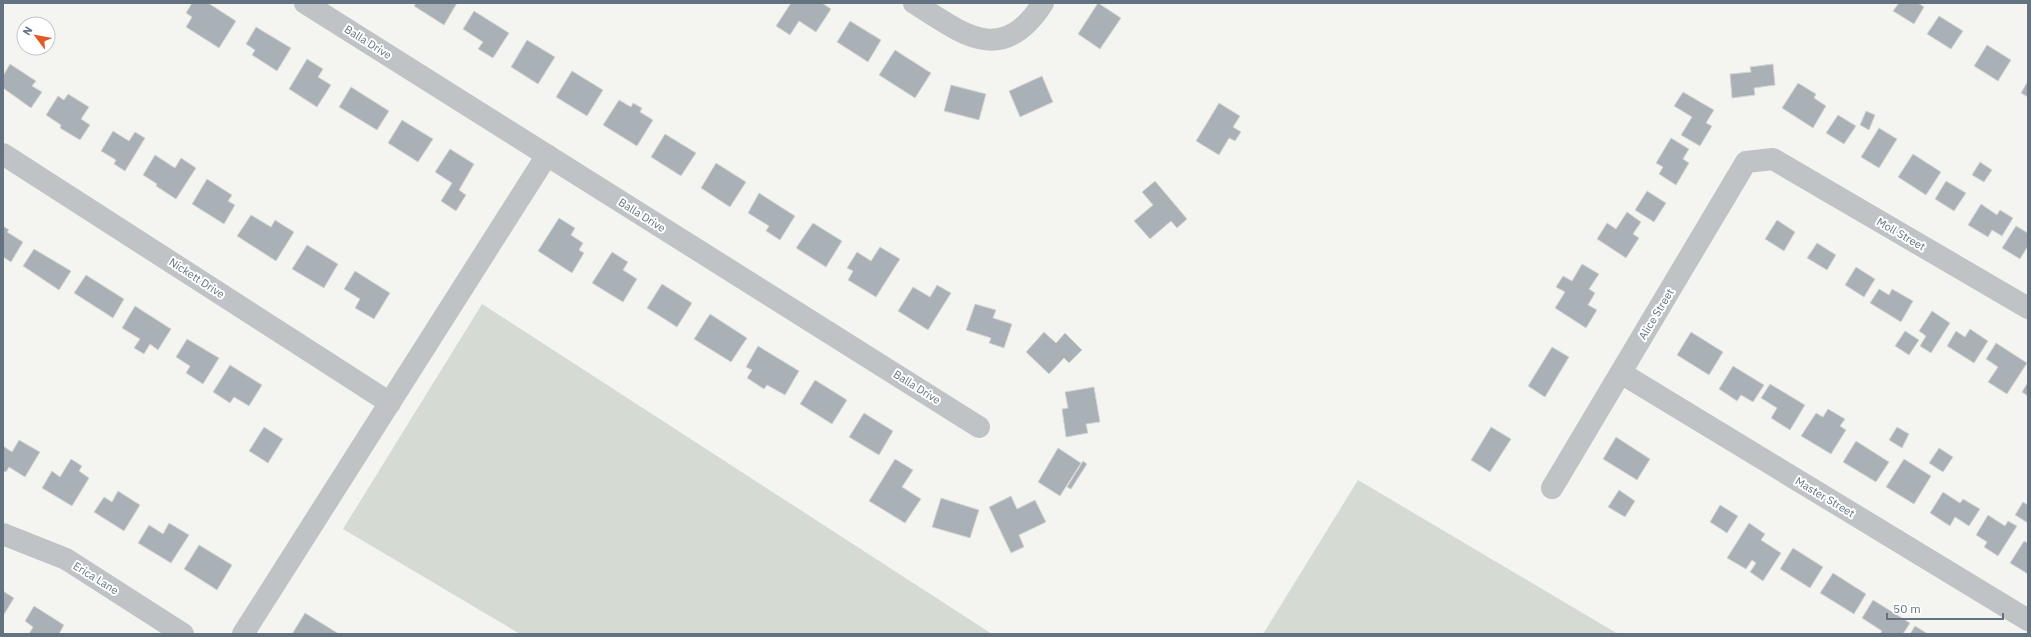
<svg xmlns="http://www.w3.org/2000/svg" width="2031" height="637" viewBox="0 0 2031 637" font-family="'IBM Plex Sans',sans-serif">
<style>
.green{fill:#d5dbd2}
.building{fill:#aab1b6;stroke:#d5d6d3}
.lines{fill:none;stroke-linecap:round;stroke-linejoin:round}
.minor{stroke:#bfc3c6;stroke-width:22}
.labels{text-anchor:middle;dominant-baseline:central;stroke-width:4;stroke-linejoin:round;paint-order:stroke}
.street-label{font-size:11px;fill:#637381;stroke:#fff}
</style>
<rect width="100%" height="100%" fill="#f4f5f0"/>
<!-- green -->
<g class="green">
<polygon points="482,304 992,634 520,634 343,529"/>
<polygon points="1358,480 1618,634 1263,634"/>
</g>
<!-- building -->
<g class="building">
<polygon points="192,3 208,3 236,21 219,48 186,27 192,17 186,13"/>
<polygon points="416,3 457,3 444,25 414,6"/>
<polygon points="791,3 822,3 831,9 816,32 799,21 790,35 776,26"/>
<polygon points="1098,3 1121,18 1100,49 1078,34"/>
<polygon points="1899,3 1918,3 1924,7 1914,24 1893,11"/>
<polygon points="474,11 509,33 493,58 478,49 483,42 463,29"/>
<polygon points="1939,16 1963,31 1951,49 1927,34"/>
<polygon points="850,21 881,40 868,62 837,42"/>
<polygon points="256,27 291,48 277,71 252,55 255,50 246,44"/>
<polygon points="527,40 555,57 538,84 511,67"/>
<polygon points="1987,45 2011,60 1998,81 1974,66"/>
<polygon points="895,50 931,73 915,98 879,75"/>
<polygon points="307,59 323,69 318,77 331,85 317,107 289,89"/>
<polygon points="10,64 36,81 32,86 42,92 31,108 3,88 3,76"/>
<polygon points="1773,64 1775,85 1754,88 1755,95 1732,98 1730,74 1751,72 1750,67"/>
<polygon points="572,71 603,90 587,116 556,97"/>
<polygon points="1042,76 1053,102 1020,117 1009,91"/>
<polygon points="2028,81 2028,97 2021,93"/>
<polygon points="1798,83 1816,94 1814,98 1826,106 1813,128 1782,108"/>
<polygon points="951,85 986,94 979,120 944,111"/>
<polygon points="351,87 389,111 377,130 339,107"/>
<polygon points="1683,92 1714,110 1706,123 1712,126 1700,146 1681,135 1692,117 1674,106"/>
<polygon points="68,94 89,107 81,119 90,125 80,140 60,128 61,125 46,115 58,96 64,100"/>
<polygon points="619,100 631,107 633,103 642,108 640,112 653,120 637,146 603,125"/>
<polygon points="1219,103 1240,116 1233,127 1241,132 1235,141 1229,138 1219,155 1196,141"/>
<polygon points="1866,111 1875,115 1869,130 1860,125"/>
<polygon points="1838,115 1856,126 1844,144 1826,133"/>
<polygon points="402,120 433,139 418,162 388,143"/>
<polygon points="1879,128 1897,139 1879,168 1861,157"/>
<polygon points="113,131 129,141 135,132 145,138 125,171 114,164 116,160 101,151"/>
<polygon points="665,134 696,153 681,176 651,157"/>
<polygon points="1671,138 1689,149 1683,159 1689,163 1676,185 1659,174 1663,167 1656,163"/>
<polygon points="450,149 474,164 459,190 466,195 456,211 441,201 452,183 435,172"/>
<polygon points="1913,154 1941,172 1926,195 1898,177"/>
<polygon points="155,155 175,168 181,158 196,168 176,199 156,186 157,184 143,175"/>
<polygon points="1980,162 1992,170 1984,182 1972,175"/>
<polygon points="716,163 746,182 730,207 701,188"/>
<polygon points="207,179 232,195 228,201 235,205 224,224 192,204"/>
<polygon points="1155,181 1187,219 1177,228 1171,221 1150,239 1134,221 1153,205 1142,192"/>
<polygon points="1946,181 1966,193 1954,211 1935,199"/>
<polygon points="1647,191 1666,203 1654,222 1635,210"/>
<polygon points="759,193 795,216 780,240 766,231 769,226 748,213"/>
<polygon points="1981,204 1997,215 2000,210 2013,218 2002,236 1992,230 1988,237 1968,225"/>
<polygon points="1627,212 1641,222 1633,234 1639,238 1626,258 1597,239 1607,223 1616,229"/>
<polygon points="251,215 271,227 275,220 294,232 276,261 237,236"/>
<polygon points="559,218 575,228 571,235 583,243 579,250 584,253 572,273 538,251"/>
<polygon points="1777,220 1795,232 1784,251 1765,239"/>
<polygon points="813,223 842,241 826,267 796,248"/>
<polygon points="3,226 9,230 7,232 23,242 11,262 3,257"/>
<polygon points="2016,226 2028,233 2028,246 2020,259 2002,248"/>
<polygon points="1817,243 1836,255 1827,270 1807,258"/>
<polygon points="307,245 338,264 324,288 292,269"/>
<polygon points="880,247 900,259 876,297 848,280 853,271 847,268 857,252 871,261"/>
<polygon points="34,249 71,271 59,290 23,266"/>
<polygon points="612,252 628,262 623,270 637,279 623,302 592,283"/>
<polygon points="1582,264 1599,274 1589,289 1595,293 1588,305 1597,310 1586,328 1555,308 1565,292 1556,287 1563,276 1572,281"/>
<polygon points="1856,267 1875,279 1864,297 1845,285"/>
<polygon points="355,271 390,293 374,319 355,308 360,299 344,289"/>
<polygon points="86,275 124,299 113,318 74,293"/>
<polygon points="662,284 692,303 677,327 647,308"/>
<polygon points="937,285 951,293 928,330 898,311 913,287 930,297"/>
<polygon points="1879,289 1889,295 1892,289 1913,301 1901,322 1870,303"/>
<polygon points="975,304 996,310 993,318 1012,324 1004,348 989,343 991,338 966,330"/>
<polygon points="135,306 171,329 158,350 150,344 144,354 134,348 140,339 122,328"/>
<polygon points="1932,311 1950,323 1931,353 1920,346 1926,336 1919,331"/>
<polygon points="710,314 747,338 731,362 694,339"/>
<polygon points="1970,329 1988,341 1974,363 1947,346 1956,331 1965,337"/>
<polygon points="1905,331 1919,340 1909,355 1895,346"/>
<polygon points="1044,332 1056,343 1065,333 1082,350 1069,363 1064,358 1049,374 1026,352"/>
<polygon points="1691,332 1723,352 1709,375 1677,355"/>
<polygon points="187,339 219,358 203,384 186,373 190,366 176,357"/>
<polygon points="1996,343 2027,363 2007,394 1988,382 1998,367 1986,359"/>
<polygon points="758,346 799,371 785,395 767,385 764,389 747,378 752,370 746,367"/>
<polygon points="1552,347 1569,357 1545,397 1528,386"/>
<polygon points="230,365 262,385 249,406 234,397 230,403 213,392"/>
<polygon points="1733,366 1764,385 1753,402 1741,395 1737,401 1719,389"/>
<polygon points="815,380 847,400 832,424 800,404"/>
<polygon points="2028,382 2028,396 2022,392"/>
<polygon points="1770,384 1805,405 1790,430 1771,418 1777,408 1761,398"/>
<polygon points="1094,387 1100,422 1086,424 1088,433 1066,437 1062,409 1068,408 1065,392"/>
<polygon points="1828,409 1845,419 1840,426 1846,430 1831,454 1801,436 1816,413 1823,417"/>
<polygon points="864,413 893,431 879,455 849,437"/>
<polygon points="264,427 283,439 268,463 249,451"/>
<polygon points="1491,427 1511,439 1490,472 1471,460"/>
<polygon points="1897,427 1909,434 1902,448 1889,440"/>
<polygon points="1616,437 1650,459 1637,480 1603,459"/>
<polygon points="19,440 40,452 25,477 9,467 6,472 3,471 3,446 12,452"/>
<polygon points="1856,441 1889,462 1876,482 1843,462"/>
<polygon points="1058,448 1081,463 1060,496 1038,482"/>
<polygon points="1939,448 1953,457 1943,472 1929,463"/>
<polygon points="71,459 82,466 79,471 89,478 72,506 42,488 52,471 60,477"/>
<polygon points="895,459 913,470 902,487 921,499 905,523 869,501"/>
<polygon points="1904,459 1931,476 1914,504 1886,487"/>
<polygon points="1083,461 1087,464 1071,489 1067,487"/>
<polygon points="1619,490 1635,501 1625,517 1608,507"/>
<polygon points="118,491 140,505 124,531 94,512 104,497 112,502"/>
<polygon points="1943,492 1960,503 1963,499 1980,509 1969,526 1955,517 1950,526 1930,513"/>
<polygon points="1011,496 1017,509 1035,500 1046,522 1019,535 1024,547 1011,553 989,507"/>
<polygon points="941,498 979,510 970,538 932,527"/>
<polygon points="2023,502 2028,505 2028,523 2015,515"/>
<polygon points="1720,505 1738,516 1727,533 1710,522"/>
<polygon points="1988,515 2005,526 2008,521 2017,526 1998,556 1984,547 1987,542 1976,535"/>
<polygon points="169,523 189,535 171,563 138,543 149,525 163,534"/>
<polygon points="1749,523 1765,534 1761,540 1781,553 1763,581 1750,572 1756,563 1752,560 1746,569 1727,558"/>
<polygon points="2024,541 2028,543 2028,574 2010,563"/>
<polygon points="199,545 232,565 217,590 184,569"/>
<polygon points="1793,548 1823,567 1810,588 1780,569"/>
<polygon points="1833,573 1866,594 1854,614 1820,593"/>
<polygon points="3,591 14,598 3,616"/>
<polygon points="1873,600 1910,623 1903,634 1880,634 1882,631 1862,618"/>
<polygon points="34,606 64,625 59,634 29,634 33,627 25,621"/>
<polygon points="305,613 339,634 292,634"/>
<polygon points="1915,626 1928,634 1910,634"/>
</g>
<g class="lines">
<!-- minor -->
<g class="minor">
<polyline points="305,3 979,427"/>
<path d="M914 3C963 34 1002 67 1043 3"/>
<polyline points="3,154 390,403"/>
<polyline points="1621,373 2028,620"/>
<polyline points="1552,488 1746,162 1773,159 2028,308"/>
<polyline points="3,534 66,559 183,634"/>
<polyline points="243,634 547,155"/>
</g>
</g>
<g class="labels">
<!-- street labels -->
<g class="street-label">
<text transform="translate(368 42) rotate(32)">Balla Drive</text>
<text transform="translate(642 215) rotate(32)">Balla Drive</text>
<text transform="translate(1901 234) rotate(30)">Moll Street</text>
<text transform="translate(197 278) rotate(33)">Nickett Drive</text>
<text transform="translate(1656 314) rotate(-59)">Alice Street</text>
<text transform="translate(917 387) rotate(32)">Balla Drive</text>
<text transform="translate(1825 497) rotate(31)">Master Street</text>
<text transform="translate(96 578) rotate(32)">Erica Lane</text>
</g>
</g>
<!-- border -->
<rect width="2031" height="637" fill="none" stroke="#637381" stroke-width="8"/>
<!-- north arrow -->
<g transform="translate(36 36) rotate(302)"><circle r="19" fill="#ffffff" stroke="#c1c7cd"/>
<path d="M0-3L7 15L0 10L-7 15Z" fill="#e15a23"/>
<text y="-6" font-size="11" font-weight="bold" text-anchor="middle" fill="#637381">N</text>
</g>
<!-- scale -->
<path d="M1887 613v6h116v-6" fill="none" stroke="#637381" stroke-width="2"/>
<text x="1893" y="613" font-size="12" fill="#637381" stroke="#ffffff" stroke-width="3" paint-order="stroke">50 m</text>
</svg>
